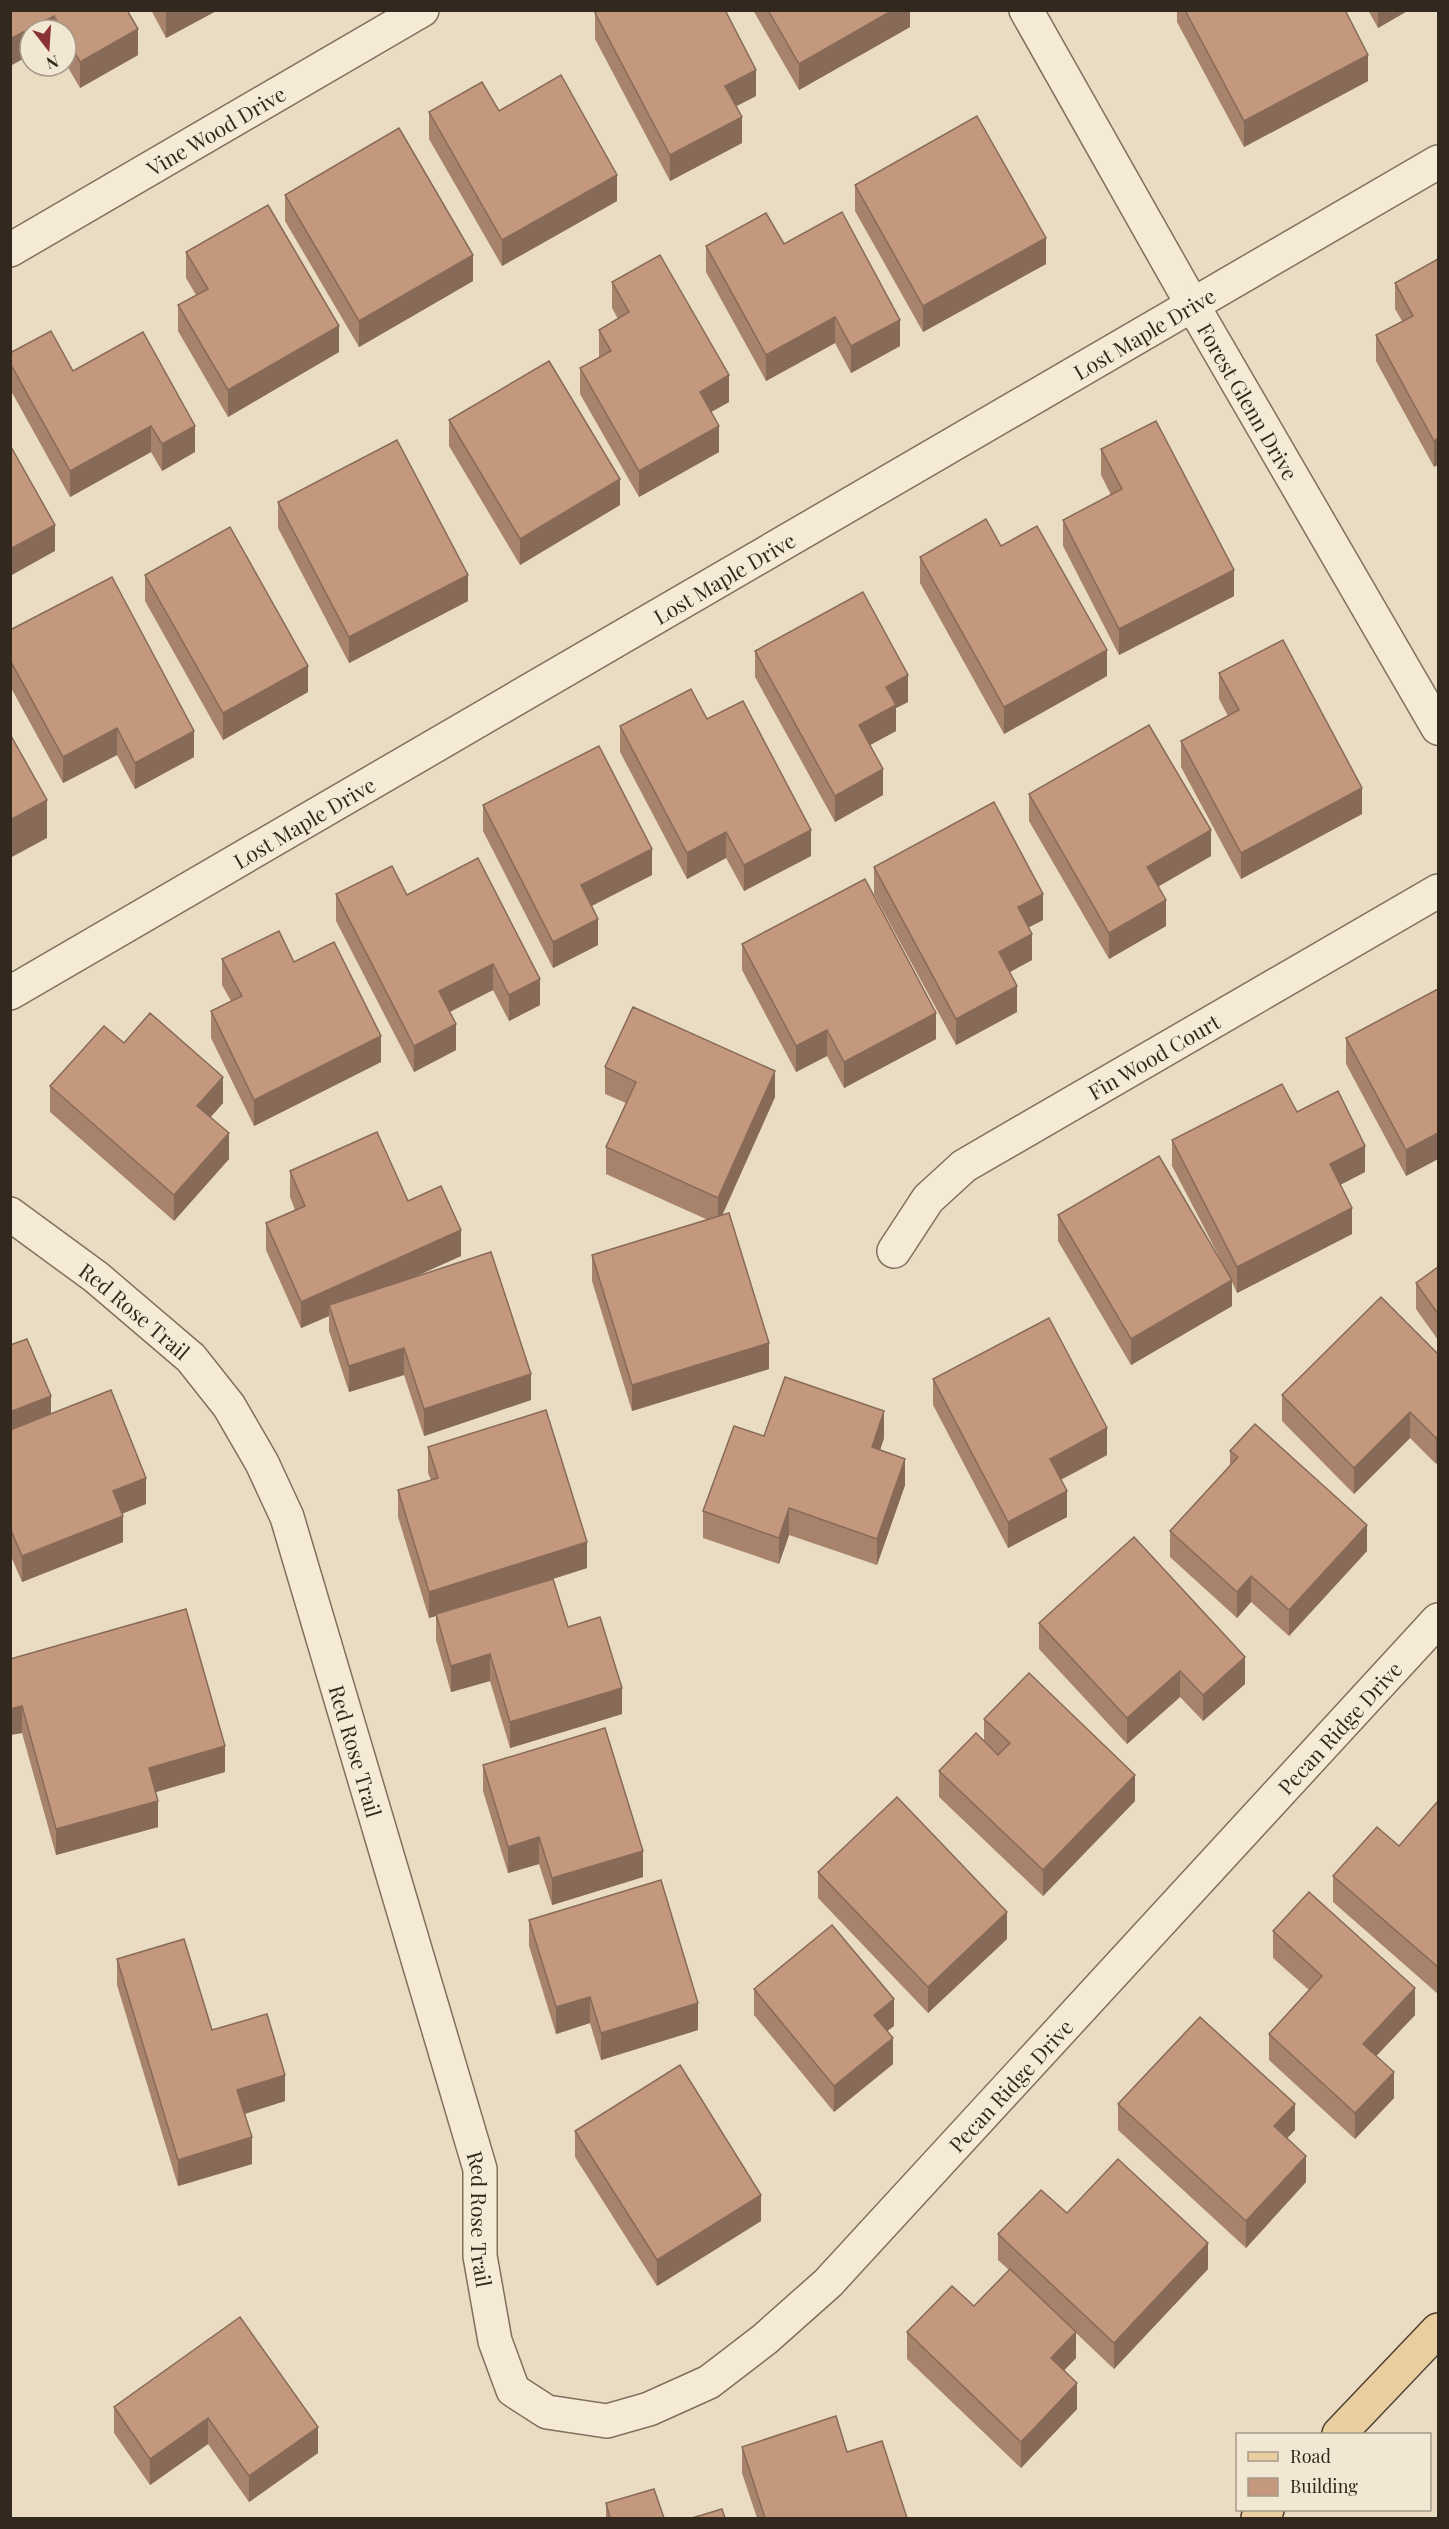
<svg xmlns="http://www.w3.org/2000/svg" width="1449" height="2529" viewBox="0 0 1449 2529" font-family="'Playfair Display',serif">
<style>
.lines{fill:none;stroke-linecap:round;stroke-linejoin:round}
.minor-casing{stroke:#816f5c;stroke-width:36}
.major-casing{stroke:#503e30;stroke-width:36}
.minor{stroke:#f5ead6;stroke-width:33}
.major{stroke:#e9cf9f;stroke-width:33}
.wall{fill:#a8836c}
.shaded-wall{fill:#886a58}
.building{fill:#c3987d;stroke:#886a58;stroke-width:1.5}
.labels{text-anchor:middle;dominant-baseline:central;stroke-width:5;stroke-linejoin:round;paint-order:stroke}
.street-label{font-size:21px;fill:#33281e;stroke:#f1e7d2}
</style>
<rect width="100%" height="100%" fill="#e9dcc3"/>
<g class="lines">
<!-- minor casing -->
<g class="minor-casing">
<g id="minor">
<path id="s1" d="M1026 10 1192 304 1438 728"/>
<path id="s2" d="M10 250 422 10"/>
<path id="s3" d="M10 993 1438 162"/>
<path id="s4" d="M10 1214 96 1277 191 1358 229 1406 262 1463 287 1517 480 2169V2256L495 2341 513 2390 547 2412 607 2421 649 2409 709 2382 765 2339 828 2283 1438 1620"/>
<path id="s5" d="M894 1251 928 1199 964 1166 1438 891"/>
</g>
</g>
<!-- major casing -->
<g class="major-casing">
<g id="major">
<polyline points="1339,2434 1438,2330"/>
<polyline points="1258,2518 1267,2510"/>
</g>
</g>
<!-- minor -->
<use href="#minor" class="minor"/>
<!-- major -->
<use href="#major" class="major"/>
</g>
<!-- wall -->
<g class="wall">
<polygon points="10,10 127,10 138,55 80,88 66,64 66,30 30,30 30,55 10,66"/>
<polygon points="151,10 218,10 166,38"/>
<polygon points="753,10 910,10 910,27 799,90"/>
<polygon points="1177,10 1345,10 1368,81 1244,147 1177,22"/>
<polygon points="1368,10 1409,10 1378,28"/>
<polygon points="595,13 756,96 736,106 742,143 670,181 595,39"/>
<polygon points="499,111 617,201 502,266 429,139 429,112"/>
<polygon points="855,185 1046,264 923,332 855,211"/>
<polygon points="285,195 473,281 359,347 285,221"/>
<polygon points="784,244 900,346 851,373 835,343 766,381 706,272 706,246"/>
<polygon points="186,252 339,352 228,417 178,331 178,305 196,295 186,278"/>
<polygon points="1438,259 1434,467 1376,361 1376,335 1402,321 1395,309 1395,283"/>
<polygon points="612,282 729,402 711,412 719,452 639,497 580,394 580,368 599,357 599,330 618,319 612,308"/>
<polygon points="10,353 73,371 195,452 162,471 151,452 70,497 10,389"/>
<polygon points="449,420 620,505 520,565 449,446"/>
<polygon points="1101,449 1234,596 1119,655 1063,546 1063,520 1111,495 1101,475"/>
<polygon points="278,502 468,601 349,663 278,528"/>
<polygon points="1001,546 1107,676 1004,734 920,583 920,557"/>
<polygon points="145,575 308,692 223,740 145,601"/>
<polygon points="10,630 194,757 135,789 117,755 63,783 10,686"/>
<polygon points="755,651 908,702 896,708 896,731 870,745 883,795 835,822 755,677"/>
<polygon points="1219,673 1362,814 1241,879 1181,767 1181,741 1228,716 1219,699"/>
<polygon points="707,719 811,856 744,891 726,858 687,879 620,752 620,726"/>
<polygon points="1029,794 1211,856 1159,886 1166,926 1109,959 1029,821"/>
<polygon points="483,805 652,875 592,906 598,945 553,968 483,831"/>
<polygon points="478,858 540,1005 509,1021 493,990 450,1012 456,1050 414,1072 336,921 336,894 407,895"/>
<polygon points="874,867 1043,920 1029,927 1032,960 1009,972 1017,1012 956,1045 874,894"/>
<polygon points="742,944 936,1039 844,1088 827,1056 796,1072 742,970"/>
<polygon points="222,959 294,962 381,1062 254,1126 211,1038 211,1011 231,1001 222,985"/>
<polygon points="1438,989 1438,1159 1406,1176 1346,1064 1346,1038"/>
<polygon points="124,1043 223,1103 211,1117 229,1159 174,1221 50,1112 50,1086"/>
<polygon points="605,1067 775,1097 722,1216 769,1369 632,1411 592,1281 592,1255 708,1220 606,1174 606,1147 626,1103 605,1094"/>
<polygon points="1297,1112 1365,1172 1340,1185 1352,1234 1237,1293 1232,1282 1232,1306 1131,1365 1058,1241 1058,1215 1224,1266 1172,1166 1172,1140"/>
<polygon points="290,1171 408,1201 461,1256 414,1277 531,1400 424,1436 404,1375 349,1392 329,1331 329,1316 301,1328 266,1250 266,1223 295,1210 290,1197"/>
<polygon points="1438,1267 1438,1340 1416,1309 1416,1283"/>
<polygon points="10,1345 51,1414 146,1504 122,1514 123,1542 22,1582 10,1554"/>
<polygon points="1438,1354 1436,1464 1410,1438 1354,1494 1282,1421 1282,1395"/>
<polygon points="933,1379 1107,1455 1061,1480 1067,1517 1008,1548 933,1405"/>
<polygon points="764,1436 884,1438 880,1450 905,1485 877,1565 789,1535 779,1564 703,1538 703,1511"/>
<polygon points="428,1447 587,1568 553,1579 568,1627 622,1714 510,1748 490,1681 451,1692 436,1640 436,1616 429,1618 398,1517 398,1490 431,1480 428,1473"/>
<polygon points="1230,1451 1367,1551 1289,1636 1251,1602 1237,1618 1170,1557 1170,1531 1230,1466"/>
<polygon points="1039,1623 1245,1684 1203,1721 1180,1697 1127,1744 1039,1649"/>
<polygon points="10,1659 225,1772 156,1792 158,1827 56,1855 22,1733 10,1735"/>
<polygon points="984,1719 1135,1801 1043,1896 939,1797 939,1771 984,1741"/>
<polygon points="483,1765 643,1877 552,1905 539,1864 508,1873 483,1791"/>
<polygon points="1438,1801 1438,1994 1333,1902 1333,1876 1399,1846"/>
<polygon points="818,1872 1007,1939 928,2013 818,1898"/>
<polygon points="529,1920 698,2030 601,2060 590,2023 556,2034 529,1946"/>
<polygon points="1273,1931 1415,2015 1376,2056 1394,2098 1355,2139 1269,2060 1269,2034 1309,1990 1273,1958"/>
<polygon points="117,1959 212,2030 285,2101 245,2114 252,2164 178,2186 117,1985"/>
<polygon points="754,1989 894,2026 887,2031 893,2064 834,2112 754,2015"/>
<polygon points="1118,2104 1295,2130 1287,2138 1306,2182 1246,2248 1118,2130"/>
<polygon points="575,2131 761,2221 657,2286 575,2157"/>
<polygon points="1067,2213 1208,2269 1114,2369 1076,2333 1076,2358 1064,2370 1077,2409 1021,2468 907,2359 907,2332 974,2306 1009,2270 998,2260 998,2234"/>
<polygon points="114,2407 318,2427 318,2453 249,2502 208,2444 150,2485 114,2433"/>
<polygon points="742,2447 847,2452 907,2518 757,2518 742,2473"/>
<polygon points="606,2503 664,2518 606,2518"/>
</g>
<!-- shaded-wall -->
<g class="shaded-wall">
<polygon points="169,10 218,10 166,38 166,12"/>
<polygon points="893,10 910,10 910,27 799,90 799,64"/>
<polygon points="1378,10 1409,10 1378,28"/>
<polygon points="54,16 54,30 30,30 30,55 10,66 10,39"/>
<polygon points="138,29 138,55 80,88 80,62"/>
<polygon points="1368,55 1368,81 1244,147 1244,121"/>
<polygon points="756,70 756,96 725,112 725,86"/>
<polygon points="742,117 742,143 670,181 670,155"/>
<polygon points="617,175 617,201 502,266 502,240"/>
<polygon points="1046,238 1046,264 923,332 923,306"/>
<polygon points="473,255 473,281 359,347 359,321"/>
<polygon points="835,317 835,343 766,381 766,355"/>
<polygon points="900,320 900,346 851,373 851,346"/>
<polygon points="339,326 339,352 228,417 228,390"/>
<polygon points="729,375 729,402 700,418 700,392"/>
<polygon points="151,426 151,452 70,497 70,471"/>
<polygon points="195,426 195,452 162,471 162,444"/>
<polygon points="719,426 719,452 639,497 639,471"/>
<polygon points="1438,438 1438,465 1434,467 1434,441"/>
<polygon points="620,479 620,505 520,565 520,539"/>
<polygon points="55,525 55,551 10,576 10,549"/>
<polygon points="1234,570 1234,596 1119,655 1119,629"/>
<polygon points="468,575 468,601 349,663 349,637"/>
<polygon points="1107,650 1107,676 1004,734 1004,707"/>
<polygon points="308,666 308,692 223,740 223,713"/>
<polygon points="908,675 908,702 896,708 896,731 859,751 859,725 886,687"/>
<polygon points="117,728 117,755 63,783 63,757"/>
<polygon points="194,731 194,757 135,789 135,763"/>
<polygon points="883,769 883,795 835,822 835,796"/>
<polygon points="1362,788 1362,814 1241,879 1241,853"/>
<polygon points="47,800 47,838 10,858 10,820"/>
<polygon points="811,830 811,856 744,891 744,865"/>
<polygon points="1211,830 1211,856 1147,893 1147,867"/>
<polygon points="726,832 726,858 687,879 687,853"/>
<polygon points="652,849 652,875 581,911 581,885"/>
<polygon points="1043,894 1043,920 1018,933 1018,907"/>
<polygon points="1166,900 1166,926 1109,959 1109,933"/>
<polygon points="598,919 598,945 553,968 553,942"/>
<polygon points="1032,934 1032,960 999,978 999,952"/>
<polygon points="493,964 493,990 439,1017 439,991"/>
<polygon points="540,979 540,1005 509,1021 509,995"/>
<polygon points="1017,986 1017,1012 956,1045 956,1019"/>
<polygon points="936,1013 936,1039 844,1088 844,1062"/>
<polygon points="456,1024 456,1050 414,1072 414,1046"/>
<polygon points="827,1030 827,1056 796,1072 796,1046"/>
<polygon points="381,1036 381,1062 254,1126 254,1100"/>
<polygon points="775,1071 775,1097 718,1224 718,1198"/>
<polygon points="223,1077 223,1103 197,1132 197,1106"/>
<polygon points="229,1133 229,1159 174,1221 174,1195"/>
<polygon points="1438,1133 1438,1159 1406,1176 1406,1150"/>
<polygon points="1365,1146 1365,1172 1330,1190 1330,1164"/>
<polygon points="1352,1208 1352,1234 1237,1293 1237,1267"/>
<polygon points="461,1230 461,1256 332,1314 329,1305 329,1316 301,1328 301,1302"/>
<polygon points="1232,1280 1232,1306 1131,1365 1131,1339"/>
<polygon points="769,1343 769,1369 632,1411 632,1385"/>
<polygon points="404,1348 404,1375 349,1392 349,1366"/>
<polygon points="531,1374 531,1400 424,1436 424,1409"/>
<polygon points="51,1396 51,1422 10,1438 10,1412"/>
<polygon points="884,1411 884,1438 872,1473 872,1447"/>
<polygon points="1410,1412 1410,1438 1354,1494 1354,1468"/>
<polygon points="1107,1428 1107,1455 1050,1485 1050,1459"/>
<polygon points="1438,1436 1438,1462 1436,1464 1436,1438"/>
<polygon points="905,1459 905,1485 877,1565 877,1539"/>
<polygon points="146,1478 146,1504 113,1517 113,1491"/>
<polygon points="1067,1491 1067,1517 1008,1548 1008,1522"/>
<polygon points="789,1508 789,1535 779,1564 779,1538"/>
<polygon points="123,1516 123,1542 22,1582 22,1556"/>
<polygon points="1367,1525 1367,1551 1289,1636 1289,1610"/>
<polygon points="587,1542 587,1568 429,1618 429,1592"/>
<polygon points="1251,1576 1251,1602 1237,1618 1237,1592"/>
<polygon points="490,1654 490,1681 451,1692 451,1666"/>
<polygon points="1245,1657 1245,1684 1203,1721 1203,1695"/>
<polygon points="1180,1671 1180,1697 1127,1744 1127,1718"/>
<polygon points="622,1688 622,1714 510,1748 510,1722"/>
<polygon points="22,1706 22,1733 10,1735 10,1709"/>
<polygon points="225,1746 225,1772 149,1794 149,1768"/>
<polygon points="1135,1775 1135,1801 1043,1896 1043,1870"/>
<polygon points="158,1801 158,1827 56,1855 56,1829"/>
<polygon points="539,1837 539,1864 508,1873 508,1847"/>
<polygon points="643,1851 643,1877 552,1905 552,1878"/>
<polygon points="1007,1912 1007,1939 928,2013 928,1987"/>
<polygon points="1415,1988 1415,2015 1363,2070 1363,2044"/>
<polygon points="590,1997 590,2023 556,2034 556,2007"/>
<polygon points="894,1999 894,2026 874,2041 874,2015"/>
<polygon points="698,2003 698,2030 601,2060 601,2033"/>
<polygon points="893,2038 893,2064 834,2112 834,2086"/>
<polygon points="1394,2072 1394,2098 1355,2139 1355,2113"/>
<polygon points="285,2075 285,2101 237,2116 237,2090"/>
<polygon points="1295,2104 1295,2130 1274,2152 1274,2126"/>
<polygon points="252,2137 252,2164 178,2186 178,2160"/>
<polygon points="1306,2156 1306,2182 1246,2248 1246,2221"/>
<polygon points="761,2195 761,2221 657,2286 657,2260"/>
<polygon points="1208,2243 1208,2269 1114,2369 1114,2343"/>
<polygon points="1076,2332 1076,2358 1051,2384 1051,2358"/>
<polygon points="1077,2383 1077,2409 1021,2468 1021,2442"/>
<polygon points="208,2418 208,2444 150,2485 150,2459"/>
<polygon points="318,2427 318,2453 249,2502 249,2476"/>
</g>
<!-- building -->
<g class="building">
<polygon points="10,10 127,10 138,29 80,62 66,38 66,30 62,30 54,16 10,39"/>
<polygon points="599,10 725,10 756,70 725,86 742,117 670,155 595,13"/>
<polygon points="768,10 893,10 799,64"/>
<polygon points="1185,10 1345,10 1368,55 1244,121"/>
<polygon points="561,75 617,175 502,240 429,112 482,82 499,111"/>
<polygon points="977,116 1046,238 923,306 855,185"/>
<polygon points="399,128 473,255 359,321 285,195"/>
<polygon points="268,205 339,326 228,390 178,305 208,289 186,252"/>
<polygon points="842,212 900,320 851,346 835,317 766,355 706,246 766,213 784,244"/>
<polygon points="660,255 729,375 700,392 719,426 639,471 580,368 611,351 599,330 629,312 612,282"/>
<polygon points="1438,259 1438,438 1434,441 1376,335 1413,316 1395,283"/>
<polygon points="51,331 73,371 143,332 195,426 162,444 151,426 70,471 10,363 10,353"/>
<polygon points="549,361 620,479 520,539 449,420"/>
<polygon points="1156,421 1234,570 1119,629 1063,520 1122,489 1101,449"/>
<polygon points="397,440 468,575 349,637 278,502"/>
<polygon points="10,445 55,525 10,549"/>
<polygon points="986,519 1001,546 1037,526 1107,650 1004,707 920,557"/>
<polygon points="230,527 308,666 223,713 145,575"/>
<polygon points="112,577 194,731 135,763 117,728 63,757 10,660 10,630"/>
<polygon points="863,592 908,675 886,687 896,705 859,725 883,769 835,796 755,651"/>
<polygon points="1283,640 1362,788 1241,853 1181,741 1239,710 1219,673"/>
<polygon points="691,689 707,719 743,701 811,830 744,865 726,832 687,853 620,726"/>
<polygon points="1149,725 1211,830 1147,867 1166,900 1109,933 1029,794"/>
<polygon points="10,734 47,800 10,820"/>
<polygon points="599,746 652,849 581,885 598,919 553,942 483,805"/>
<polygon points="994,802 1043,894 1018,907 1032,934 999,952 1017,986 956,1019 874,867"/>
<polygon points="478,858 540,979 509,995 493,964 439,991 456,1024 414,1046 336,894 392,866 407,895"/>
<polygon points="865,879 936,1013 844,1062 827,1030 796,1046 742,944"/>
<polygon points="279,931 294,962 334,942 381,1036 254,1100 211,1011 242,996 222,959"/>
<polygon points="1438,989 1438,1133 1406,1150 1346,1038"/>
<polygon points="633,1007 775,1071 718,1198 606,1147 636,1082 605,1067"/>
<polygon points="150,1013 223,1077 197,1106 229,1133 174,1195 50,1086 104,1026 124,1043"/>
<polygon points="1282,1084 1297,1112 1338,1091 1365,1146 1330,1164 1352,1208 1237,1267 1172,1140"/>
<polygon points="377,1132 408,1201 441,1186 461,1230 301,1302 266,1223 305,1206 290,1171"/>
<polygon points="1159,1156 1232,1280 1131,1339 1058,1215"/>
<polygon points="729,1213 769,1343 632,1385 592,1255"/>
<polygon points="491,1252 531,1374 424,1409 404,1348 349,1366 329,1305"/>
<polygon points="1438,1267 1438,1314 1416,1283"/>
<polygon points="1381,1297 1438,1354 1438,1436 1436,1438 1410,1412 1354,1468 1282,1395"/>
<polygon points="1049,1318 1107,1428 1050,1459 1067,1491 1008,1522 933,1379"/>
<polygon points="27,1339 51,1396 10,1412 10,1345"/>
<polygon points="785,1377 884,1411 872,1447 905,1459 877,1539 789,1508 779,1538 703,1511 734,1426 764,1436"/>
<polygon points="111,1390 146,1478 113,1491 123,1516 22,1556 10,1528 10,1430"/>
<polygon points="546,1410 587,1542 429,1592 398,1490 438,1478 428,1447"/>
<polygon points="1255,1424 1367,1525 1289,1610 1251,1576 1237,1592 1170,1531 1238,1457 1230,1451"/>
<polygon points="1134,1537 1245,1657 1203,1695 1180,1671 1127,1718 1039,1623"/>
<polygon points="553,1579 568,1627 600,1617 622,1688 510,1722 490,1654 451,1666 436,1614"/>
<polygon points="186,1609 225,1746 149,1768 158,1801 56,1829 22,1706 10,1709 10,1659"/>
<polygon points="1029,1673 1135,1775 1043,1870 939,1771 976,1733 998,1755 1010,1743 984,1719"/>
<polygon points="605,1728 643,1851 552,1878 539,1837 508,1847 483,1765"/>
<polygon points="897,1797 1007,1912 928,1987 818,1872"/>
<polygon points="1438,1801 1438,1967 1333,1876 1377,1827 1399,1846"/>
<polygon points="661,1880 698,2003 601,2033 590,1997 556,2007 529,1920"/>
<polygon points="1309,1892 1415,1988 1363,2044 1394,2072 1355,2113 1269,2034 1322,1976 1273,1931"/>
<polygon points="832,1925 894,1999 874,2015 893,2038 834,2086 754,1989"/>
<polygon points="184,1939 212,2030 267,2014 285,2075 237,2090 252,2137 178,2160 117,1959"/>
<polygon points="1200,2017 1295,2104 1274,2126 1306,2156 1246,2221 1118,2104"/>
<polygon points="680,2065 761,2195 657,2260 575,2131"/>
<polygon points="1118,2159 1208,2243 1114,2343 998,2234 1041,2190 1067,2213"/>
<polygon points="1010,2269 1076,2332 1051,2358 1077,2383 1021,2442 907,2332 952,2286 974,2306"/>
<polygon points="240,2317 318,2427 249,2476 208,2418 150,2459 114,2407"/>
<polygon points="836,2416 847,2452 882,2441 907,2518 765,2518 742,2447"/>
<polygon points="654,2489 664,2518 610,2518 606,2503"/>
<polygon points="722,2509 725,2518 692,2518"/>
</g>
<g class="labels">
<!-- street labels -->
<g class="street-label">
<text stroke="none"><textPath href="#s2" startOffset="238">Vine Wood Drive</textPath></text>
<text stroke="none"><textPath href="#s3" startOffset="1312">Lost Maple Drive</textPath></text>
<text stroke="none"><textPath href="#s1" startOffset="450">Forest Glenn Drive</textPath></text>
<text stroke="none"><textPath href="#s3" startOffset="826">Lost Maple Drive</textPath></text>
<text stroke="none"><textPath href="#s3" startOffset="340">Lost Maple Drive</textPath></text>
<text stroke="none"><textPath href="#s5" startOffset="330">Fin Wood Court</textPath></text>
<text stroke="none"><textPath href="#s4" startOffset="158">Red Rose Trail</textPath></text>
<text stroke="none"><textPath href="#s4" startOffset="2444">Pecan Ridge Drive</textPath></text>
<text stroke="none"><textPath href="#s4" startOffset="662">Red Rose Trail</textPath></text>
<text stroke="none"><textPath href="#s4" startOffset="1958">Pecan Ridge Drive</textPath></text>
<text stroke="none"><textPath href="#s4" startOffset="1148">Red Rose Trail</textPath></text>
</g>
</g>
<!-- border -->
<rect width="1449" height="2529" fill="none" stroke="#33281e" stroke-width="24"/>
<!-- legend -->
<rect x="1236" y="2433" width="195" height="78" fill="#f1e7d2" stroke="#a59b8a" stroke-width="1.5"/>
<rect x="1248" y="2452" width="30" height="9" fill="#e9cf9f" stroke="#a59b8a" stroke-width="1.5"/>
<text x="1290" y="2463" font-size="18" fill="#33281e">Road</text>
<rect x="1248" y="2478" width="30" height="18" fill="#c3987d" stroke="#a59b8a" stroke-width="1.5"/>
<text x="1290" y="2493" font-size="18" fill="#33281e">Building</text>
<!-- north arrow -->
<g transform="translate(48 48) rotate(163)"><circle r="28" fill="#f1e7d2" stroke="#a59b8a" stroke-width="1.5"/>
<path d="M0-4.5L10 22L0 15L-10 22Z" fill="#8a3236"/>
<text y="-9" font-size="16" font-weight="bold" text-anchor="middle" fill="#33281e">N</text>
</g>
</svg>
